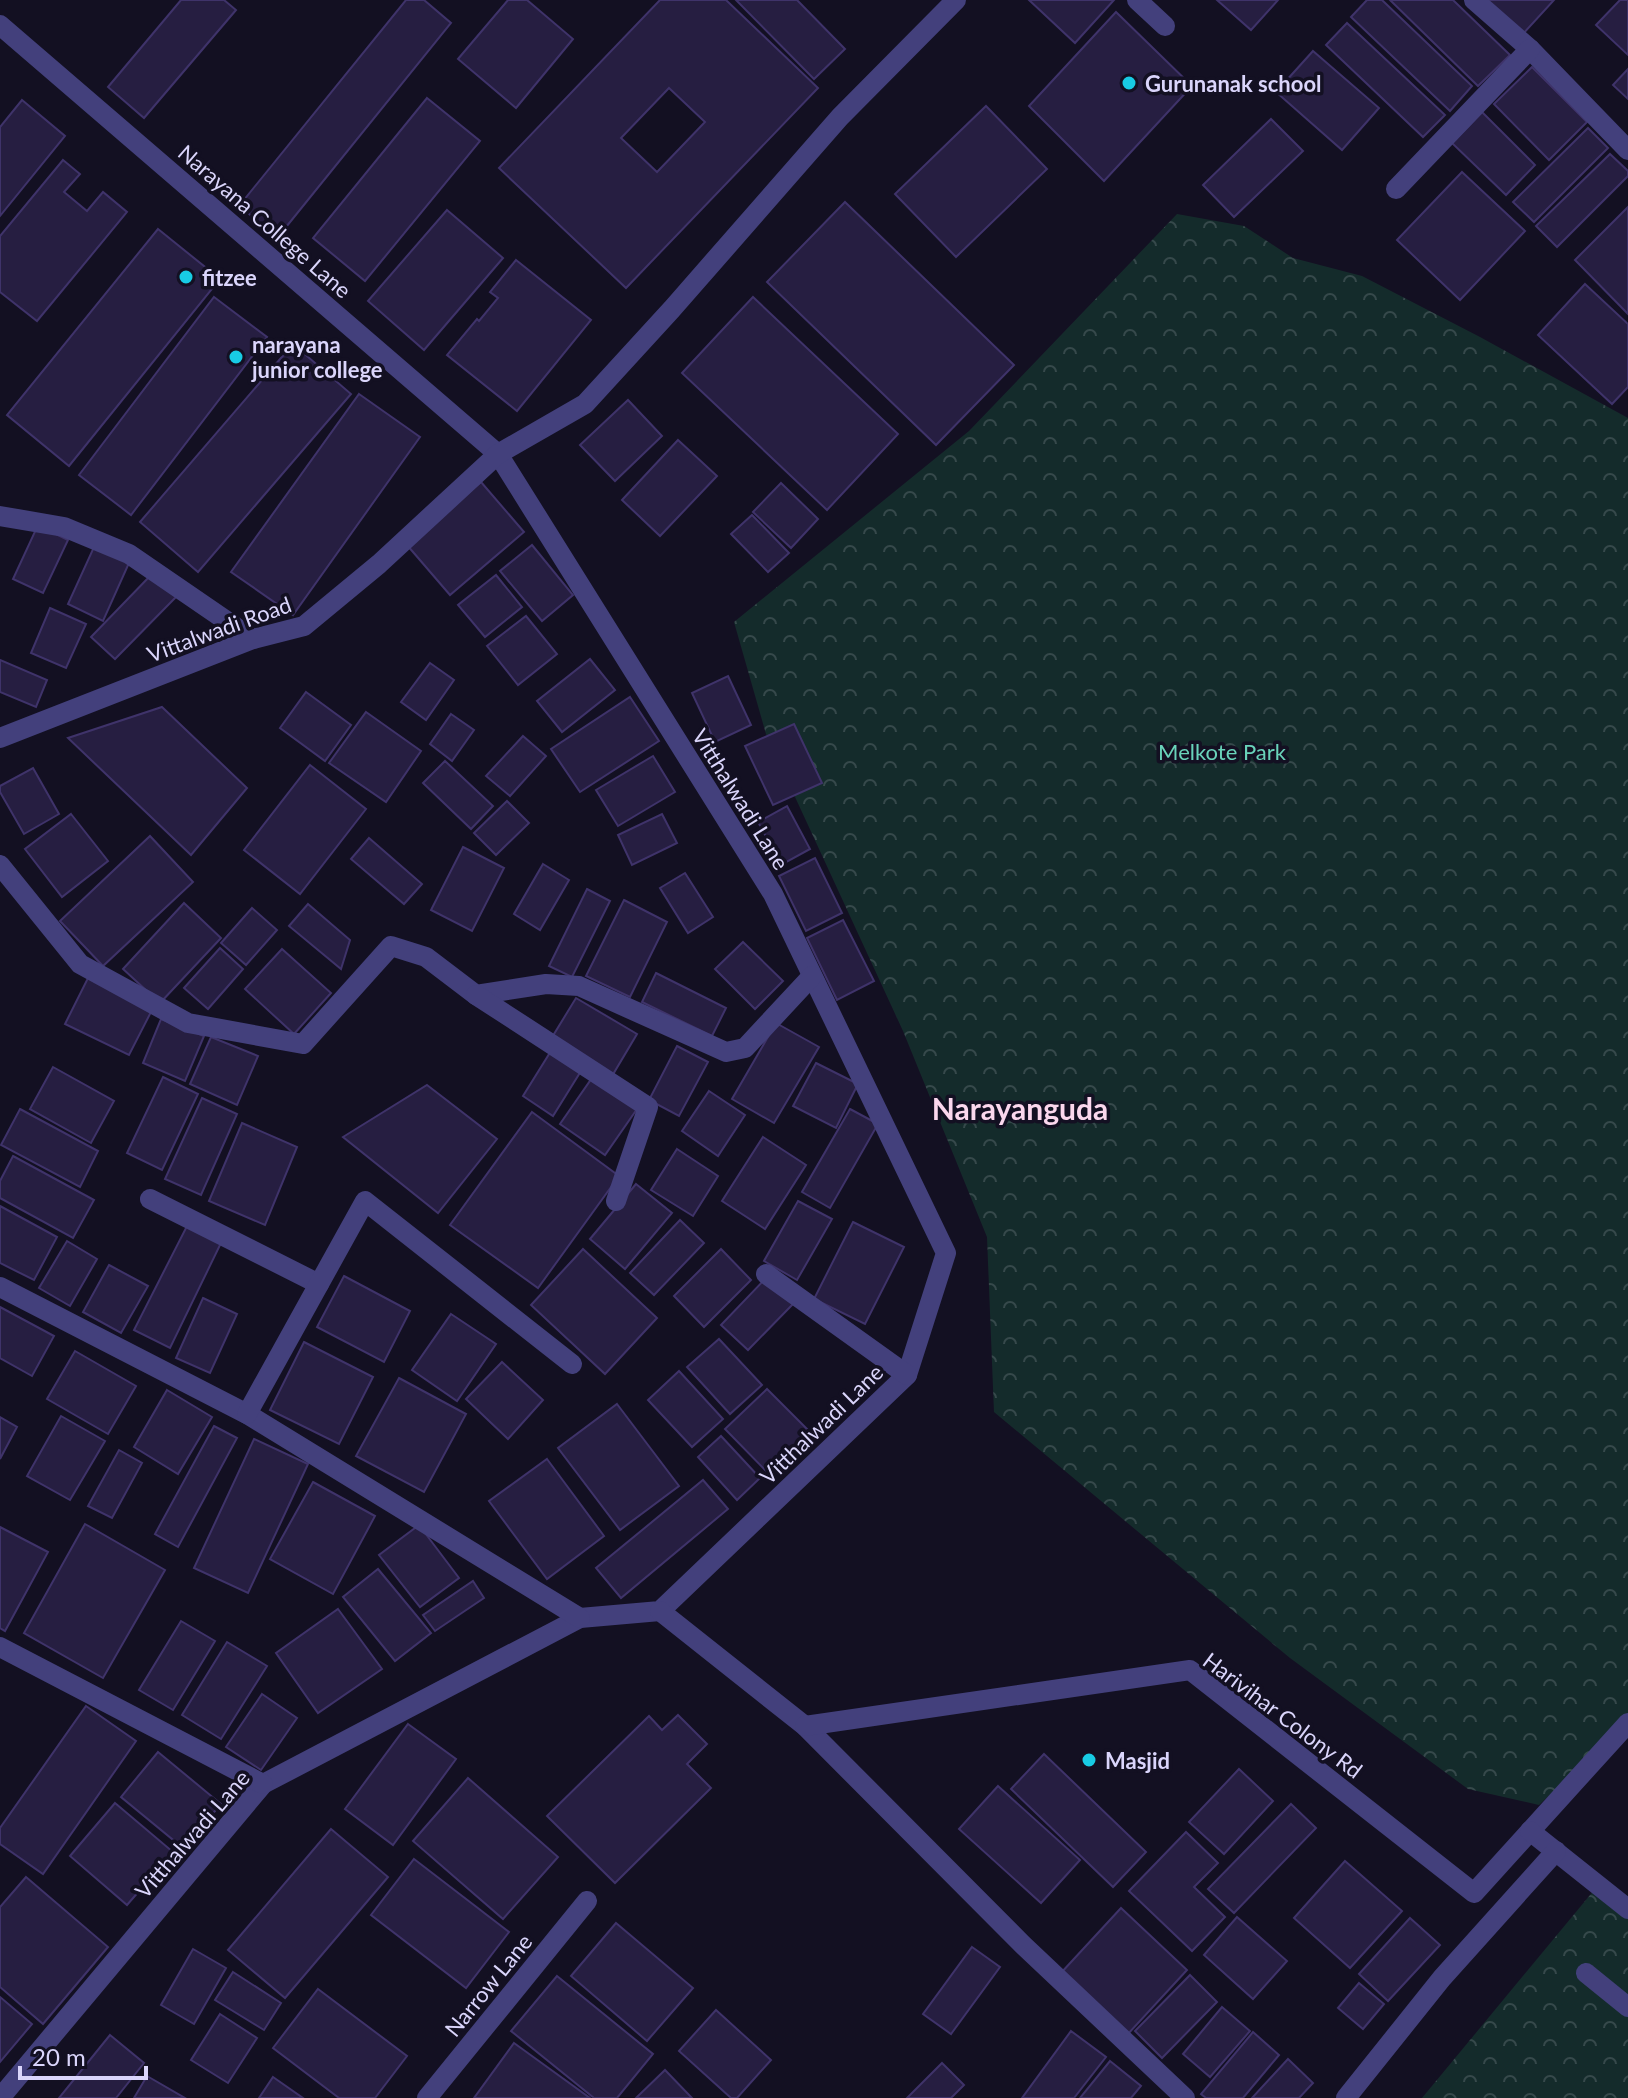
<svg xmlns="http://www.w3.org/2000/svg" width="1628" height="2098" viewBox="0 0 1628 2098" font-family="Lato,sans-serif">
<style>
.park{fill:url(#park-crowns)}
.building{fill:#261e41;stroke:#3f336a;stroke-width:2;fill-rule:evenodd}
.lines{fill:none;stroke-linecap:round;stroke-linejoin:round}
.minor{stroke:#43407c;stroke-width:20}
.poi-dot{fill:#18cbe4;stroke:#131022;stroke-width:3}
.labels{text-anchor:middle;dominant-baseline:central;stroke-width:7;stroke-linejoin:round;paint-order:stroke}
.poi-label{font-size:22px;font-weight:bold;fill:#dad5fb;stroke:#131022;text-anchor:start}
.street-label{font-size:22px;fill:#dad5fb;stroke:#131022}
.park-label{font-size:22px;fill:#69d3ba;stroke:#131022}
.district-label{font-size:30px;font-weight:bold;fill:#fbd7ed;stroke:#131022}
</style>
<defs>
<pattern id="park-crowns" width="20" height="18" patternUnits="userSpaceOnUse" patternTransform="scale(2)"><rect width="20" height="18" fill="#142b2b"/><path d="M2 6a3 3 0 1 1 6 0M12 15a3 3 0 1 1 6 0" fill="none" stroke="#36494b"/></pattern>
</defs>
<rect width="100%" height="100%" fill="#131022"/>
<!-- park -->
<g class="park">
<polygon points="1177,214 1244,226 1293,258 1362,276 1480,337 1628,418 1628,1721 1539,1805 1468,1789 1290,1658 994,1412 987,1237 903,1031 766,734 734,622 969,431"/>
<polygon points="1595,1889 1628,1916 1628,2098 1422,2098"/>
</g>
<!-- building -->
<g class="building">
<polygon points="181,0 224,0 236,10 144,118 108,87"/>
<polygon points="406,0 424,0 451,23 278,237 239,206"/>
<polygon points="508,0 527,0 573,39 516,108 458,59"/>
<path d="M660 0H726L818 88 626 288 499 168ZM669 88 705 122 657 172 621 138Z"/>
<polygon points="736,0 797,0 845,49 814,79"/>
<polygon points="1029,0 1114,0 1075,43"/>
<polygon points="1217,0 1278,0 1251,30"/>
<polygon points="1367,0 1382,0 1472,86 1450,111 1351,17"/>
<polygon points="1390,0 1453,0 1510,55 1478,86"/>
<polygon points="1484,0 1554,0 1522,35"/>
<polygon points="1620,0 1628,0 1628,55 1596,25"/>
<polygon points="1116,12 1192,86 1104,181 1029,106"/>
<polygon points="1347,23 1445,115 1423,137 1326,45"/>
<polygon points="1313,51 1379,108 1342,150 1276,92"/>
<polygon points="1532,67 1587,122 1549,160 1494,104"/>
<polygon points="1628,69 1628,99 1613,85"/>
<polygon points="427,98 480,141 365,281 313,238"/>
<polygon points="22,100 65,136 0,216 0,127"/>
<polygon points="986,106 1047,169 956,257 895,194"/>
<polygon points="1482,112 1535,165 1506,195 1452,143"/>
<polygon points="1271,119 1303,151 1234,217 1203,185"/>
<polygon points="1588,128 1608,148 1534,222 1513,202"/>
<polygon points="1610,154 1628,171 1628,176 1557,247 1536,226"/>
<polygon points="63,160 80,174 64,192 87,211 103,192 127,212 37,321 0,292 0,236"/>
<polygon points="1462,172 1525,231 1460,300 1397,240"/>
<polygon points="845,202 1014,365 936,445 767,282"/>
<polygon points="1628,207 1628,314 1575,260"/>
<polygon points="447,210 503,258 424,350 368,301"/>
<polygon points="158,229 220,279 69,466 7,415"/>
<polygon points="516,260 591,320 517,411 447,355 477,319 479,321 498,298 490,292"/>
<polygon points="1585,284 1628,324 1628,387 1612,404 1538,335"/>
<polygon points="214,297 267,337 131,515 79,475"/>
<polygon points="753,297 898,434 827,510 682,373"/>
<polygon points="293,344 351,394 198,572 140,522"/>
<polygon points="359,394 420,437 293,615 231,572"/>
<polygon points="628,400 662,436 615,481 580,445"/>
<polygon points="678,440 717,476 660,536 622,500"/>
<polygon points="481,482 524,532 450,595 407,545"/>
<polygon points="781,483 818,519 791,548 753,512"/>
<polygon points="752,515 789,553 768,572 731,534"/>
<polygon points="38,525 68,540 43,593 13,579"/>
<polygon points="532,545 573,595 542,621 500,571"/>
<polygon points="94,547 129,563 103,621 68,604"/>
<polygon points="152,574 176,597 115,659 91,637"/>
<polygon points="496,575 522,607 485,637 458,605"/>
<polygon points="50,608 86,624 66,668 31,653"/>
<polygon points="526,616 557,654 518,685 487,646"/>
<polygon points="590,659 615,690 562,732 537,701"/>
<polygon points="0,660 47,680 36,707 0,692"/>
<polygon points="430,663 454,680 426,720 401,702"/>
<polygon points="728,676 751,725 715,742 692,693"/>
<polygon points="306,692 351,725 325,761 280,728"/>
<polygon points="630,697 659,741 580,792 551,749"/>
<polygon points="162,707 247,788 191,855 68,738"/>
<polygon points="366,712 421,751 386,802 329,763"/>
<polygon points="451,714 474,730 452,761 430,744"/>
<polygon points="794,724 822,783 773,805 745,746"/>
<polygon points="523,736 546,756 510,796 486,776"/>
<polygon points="653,756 675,792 618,826 596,790"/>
<polygon points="445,761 493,806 471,829 423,783"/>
<polygon points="310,765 366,809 300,894 244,850"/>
<polygon points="33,768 59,814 24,834 0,792 0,786"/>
<polygon points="507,801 529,823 496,855 474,833"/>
<polygon points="787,806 810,849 781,865 758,822"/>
<polygon points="71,814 108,861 62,897 25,849"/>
<polygon points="662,814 677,843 632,865 618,835"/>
<polygon points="150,836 193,882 103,966 60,921"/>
<polygon points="369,838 422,884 404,904 351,859"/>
<polygon points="463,847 504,868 472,931 431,910"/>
<polygon points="815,858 842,913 806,931 779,876"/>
<polygon points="543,864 569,880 540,930 514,914"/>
<polygon points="685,873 713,917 688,933 660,888"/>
<polygon points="587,889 610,901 572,977 549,966"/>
<polygon points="624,900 667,922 630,997 586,976"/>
<polygon points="184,903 221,938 160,1003 123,969"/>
<polygon points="308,904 350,940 341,969 289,926"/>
<polygon points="252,908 277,930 246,965 221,943"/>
<polygon points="843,920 874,981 837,1000 807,938"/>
<polygon points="743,942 783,981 755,1009 715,969"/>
<polygon points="220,948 243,969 208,1009 184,988"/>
<polygon points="282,949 331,993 294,1034 245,989"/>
<polygon points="656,973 726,1008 712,1036 642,1002"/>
<polygon points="88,978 152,1010 129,1055 65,1024"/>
<polygon points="576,998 637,1034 612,1076 551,1039"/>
<polygon points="161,1019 204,1036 185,1081 143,1063"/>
<polygon points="776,1023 819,1047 774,1123 732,1099"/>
<polygon points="211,1037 258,1056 237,1105 190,1084"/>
<polygon points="677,1046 708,1062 679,1116 649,1100"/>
<polygon points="551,1051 581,1071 553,1116 523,1096"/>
<polygon points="816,1063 858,1084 836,1128 793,1106"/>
<polygon points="53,1067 114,1101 91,1143 30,1109"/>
<polygon points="163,1077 198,1094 162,1170 127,1153"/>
<polygon points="592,1078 637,1109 605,1155 560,1124"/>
<polygon points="427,1085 497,1139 438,1213 343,1137"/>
<polygon points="709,1091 745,1115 718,1156 682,1131"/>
<polygon points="202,1098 237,1114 201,1195 165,1179"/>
<polygon points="20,1109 98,1151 80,1187 1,1145"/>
<polygon points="850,1109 878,1124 830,1208 802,1192"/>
<polygon points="532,1112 619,1176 538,1288 450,1225"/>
<polygon points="242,1123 297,1147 265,1225 209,1201"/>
<polygon points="763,1137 806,1165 765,1229 722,1201"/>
<polygon points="677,1149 718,1176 693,1216 651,1190"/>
<polygon points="13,1156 94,1200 73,1238 0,1198 0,1181"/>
<polygon points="636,1184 672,1213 625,1269 590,1239"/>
<polygon points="798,1201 832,1219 797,1280 764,1261"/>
<polygon points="0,1206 57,1237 34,1280 0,1263"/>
<polygon points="680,1220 704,1243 654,1295 630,1273"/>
<polygon points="853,1222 904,1247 865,1324 814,1299"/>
<polygon points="187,1226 221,1243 170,1348 134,1330"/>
<polygon points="67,1241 97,1259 70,1306 39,1288"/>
<polygon points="583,1249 657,1318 605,1374 531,1305"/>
<polygon points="721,1249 751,1280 704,1327 674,1296"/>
<polygon points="109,1265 148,1286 121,1333 83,1312"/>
<polygon points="344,1276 410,1311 384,1362 317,1327"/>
<polygon points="767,1277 794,1303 748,1350 721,1325"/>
<polygon points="203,1298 237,1314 210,1373 176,1358"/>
<polygon points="0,1307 54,1336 32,1376 0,1358"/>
<polygon points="451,1314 496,1344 457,1401 412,1370"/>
<polygon points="719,1339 762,1385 730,1414 687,1367"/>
<polygon points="304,1342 373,1377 339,1444 270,1410"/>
<polygon points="75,1351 136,1386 108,1434 47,1399"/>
<polygon points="502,1362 543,1400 508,1439 466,1399"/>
<polygon points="679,1371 723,1419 692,1447 648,1400"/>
<polygon points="399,1378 466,1414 424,1492 356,1456"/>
<polygon points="767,1389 811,1433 769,1474 725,1429"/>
<polygon points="167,1390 212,1417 178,1474 134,1447"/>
<polygon points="617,1404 679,1486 620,1530 558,1448"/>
<polygon points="61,1416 105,1441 70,1500 27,1476"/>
<polygon points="0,1417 17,1427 0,1459"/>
<polygon points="214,1426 237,1438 178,1547 155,1534"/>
<polygon points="721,1436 760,1478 737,1500 698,1457"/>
<polygon points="254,1439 308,1464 248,1593 194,1568"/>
<polygon points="119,1450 142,1463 112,1518 88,1506"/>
<polygon points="547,1459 604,1536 547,1579 489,1501"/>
<polygon points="703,1480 728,1509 621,1598 596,1568"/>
<polygon points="313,1482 375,1516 333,1594 270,1559"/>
<polygon points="85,1524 165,1570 103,1678 24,1633"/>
<polygon points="419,1525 459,1578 420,1607 379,1555"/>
<polygon points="0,1527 48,1552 5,1631 0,1628"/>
<polygon points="378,1569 431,1633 395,1661 343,1597"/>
<polygon points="473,1581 484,1598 435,1631 423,1615"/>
<polygon points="338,1609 382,1669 318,1713 276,1653"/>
<polygon points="181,1621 215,1641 173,1710 139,1690"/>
<polygon points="227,1642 267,1666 221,1739 182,1715"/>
<polygon points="262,1694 297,1718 261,1770 226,1747"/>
<polygon points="86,1706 136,1741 43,1874 0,1844 0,1828"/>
<polygon points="678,1715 707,1744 687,1764 711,1788 615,1883 547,1816 649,1716 662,1730"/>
<polygon points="408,1724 456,1759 393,1845 345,1809"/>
<polygon points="158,1752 221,1804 183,1848 121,1797"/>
<polygon points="1044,1754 1146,1852 1113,1887 1011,1789"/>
<polygon points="1239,1769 1273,1801 1224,1854 1189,1822"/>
<polygon points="468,1778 558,1857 503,1919 413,1841"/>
<polygon points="998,1786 1080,1860 1041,1903 959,1829"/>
<polygon points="115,1803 173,1852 127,1905 70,1856"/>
<polygon points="1291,1804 1316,1828 1234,1913 1208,1889"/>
<polygon points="331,1829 388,1877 285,1998 228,1950"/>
<polygon points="1186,1832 1218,1863 1194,1887 1225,1917 1192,1951 1129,1891"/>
<polygon points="414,1859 509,1932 466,1988 371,1915"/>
<polygon points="1345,1861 1402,1911 1350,1968 1294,1918"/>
<polygon points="26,1877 108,1947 43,2024 0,1987 0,1907"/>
<polygon points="1121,1908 1187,1970 1127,2035 1060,1974"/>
<polygon points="1237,1917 1287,1961 1253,1999 1204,1955"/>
<polygon points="1410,1918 1440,1945 1388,2001 1359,1974"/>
<polygon points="616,1923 693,1988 647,2041 571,1976"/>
<polygon points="972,1947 1000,1967 951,2034 923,2014"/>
<polygon points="193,1949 226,1968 194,2024 161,2005"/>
<polygon points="233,1972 281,2003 264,2030 215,2000"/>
<polygon points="1190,1975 1217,2002 1162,2058 1135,2031"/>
<polygon points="557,1976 653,2054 617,2098 594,2098 511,2031"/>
<polygon points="1359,1983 1384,2004 1363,2029 1338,2008"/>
<polygon points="318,1989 407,2056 375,2098 339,2098 273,2048"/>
<polygon points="0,1997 32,2024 0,2062"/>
<polygon points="1222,2007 1250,2031 1210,2077 1183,2054"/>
<polygon points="716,2010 771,2060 737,2098 731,2098 679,2051"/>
<polygon points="220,2014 257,2038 228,2083 191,2060"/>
<polygon points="1071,2031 1106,2057 1074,2098 1022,2098"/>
<polygon points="1253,2032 1279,2055 1243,2098 1206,2098 1201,2094"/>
<polygon points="110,2035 144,2063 116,2098 59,2098"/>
<polygon points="514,2043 590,2098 474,2098"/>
<polygon points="1288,2059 1313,2083 1299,2098 1252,2098"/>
<polygon points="1110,2061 1141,2086 1131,2098 1080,2098"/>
<polygon points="942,2063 964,2085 951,2098 907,2098"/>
<polygon points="665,2070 692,2098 636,2098"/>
<polygon points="147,2076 185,2098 134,2098"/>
<polygon points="273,2077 303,2098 259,2098"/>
</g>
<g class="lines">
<!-- minor -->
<g class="minor">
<polyline points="1137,0 1165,26"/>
<polyline points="1474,0 1530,49 1628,150"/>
<polyline points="0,25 498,454 773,894 946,1253 907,1375 660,1611 580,1618 263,1784 0,2098"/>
<polyline points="1396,189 1530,49"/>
<polyline points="0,516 64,527 129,554 253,639"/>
<polyline points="0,738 253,639 304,626 379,564 498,454 585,404 672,309 840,117 956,0"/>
<polyline points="0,865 80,964 188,1023 303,1044 391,946 426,957 476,995 546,984 579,986 726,1052 745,1048 812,976"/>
<polyline points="476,995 648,1107 616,1201"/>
<polyline points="150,1199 319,1284"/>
<polyline points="766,1274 907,1375"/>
<polyline points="0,1287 247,1414 580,1618"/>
<polyline points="247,1414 365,1201 572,1364"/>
<polyline points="660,1611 805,1726 1023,1945 1185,2098"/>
<polyline points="0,1647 263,1784"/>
<polyline points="805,1726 1190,1670 1474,1893 1628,1723"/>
<polyline points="1530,1831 1628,1909"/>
<polyline points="1586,1973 1628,2007"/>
<polyline points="427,2098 587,1901"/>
<polyline points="1346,2098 1442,1978 1556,1851"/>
</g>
</g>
<!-- markers -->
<g class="poi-dot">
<circle cx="1129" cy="83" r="8"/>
<circle cx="186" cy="277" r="8"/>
<circle cx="236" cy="357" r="8"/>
<circle cx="1089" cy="1760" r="8"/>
</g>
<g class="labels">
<!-- poi labels -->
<g class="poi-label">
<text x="1145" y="83">Gurunanak school</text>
<text x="202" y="277">fitzee</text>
<text x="252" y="344">narayana<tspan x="252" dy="25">junior college</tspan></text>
<text x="1105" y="1760">Masjid</text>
</g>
<!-- street labels -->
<g class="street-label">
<text transform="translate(265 221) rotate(41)">Narayana College Lane</text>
<text transform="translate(219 629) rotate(-20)">Vittalwadi Road</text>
<text transform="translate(741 799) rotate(58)">Vitthalwadi Lane</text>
<text transform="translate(821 1424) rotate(-44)">Vitthalwadi Lane</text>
<text transform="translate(1283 1715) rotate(37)">Harivihar Colony Rd</text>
<text transform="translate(192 1834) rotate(-49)">Vitthalwadi Lane</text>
<text transform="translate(488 1985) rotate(-51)">Narrow Lane</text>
</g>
<!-- park labels -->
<g class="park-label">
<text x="1222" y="751">Melkote Park</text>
</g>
<!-- district labels -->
<g class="district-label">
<text x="1020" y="1108">Narayanguda</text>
</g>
</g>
<!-- scale -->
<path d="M20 2066v12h126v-12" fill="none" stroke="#dad5fb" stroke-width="4"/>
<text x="32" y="2066" font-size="24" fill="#dad5fb" stroke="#131022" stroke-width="6" paint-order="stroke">20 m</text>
</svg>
